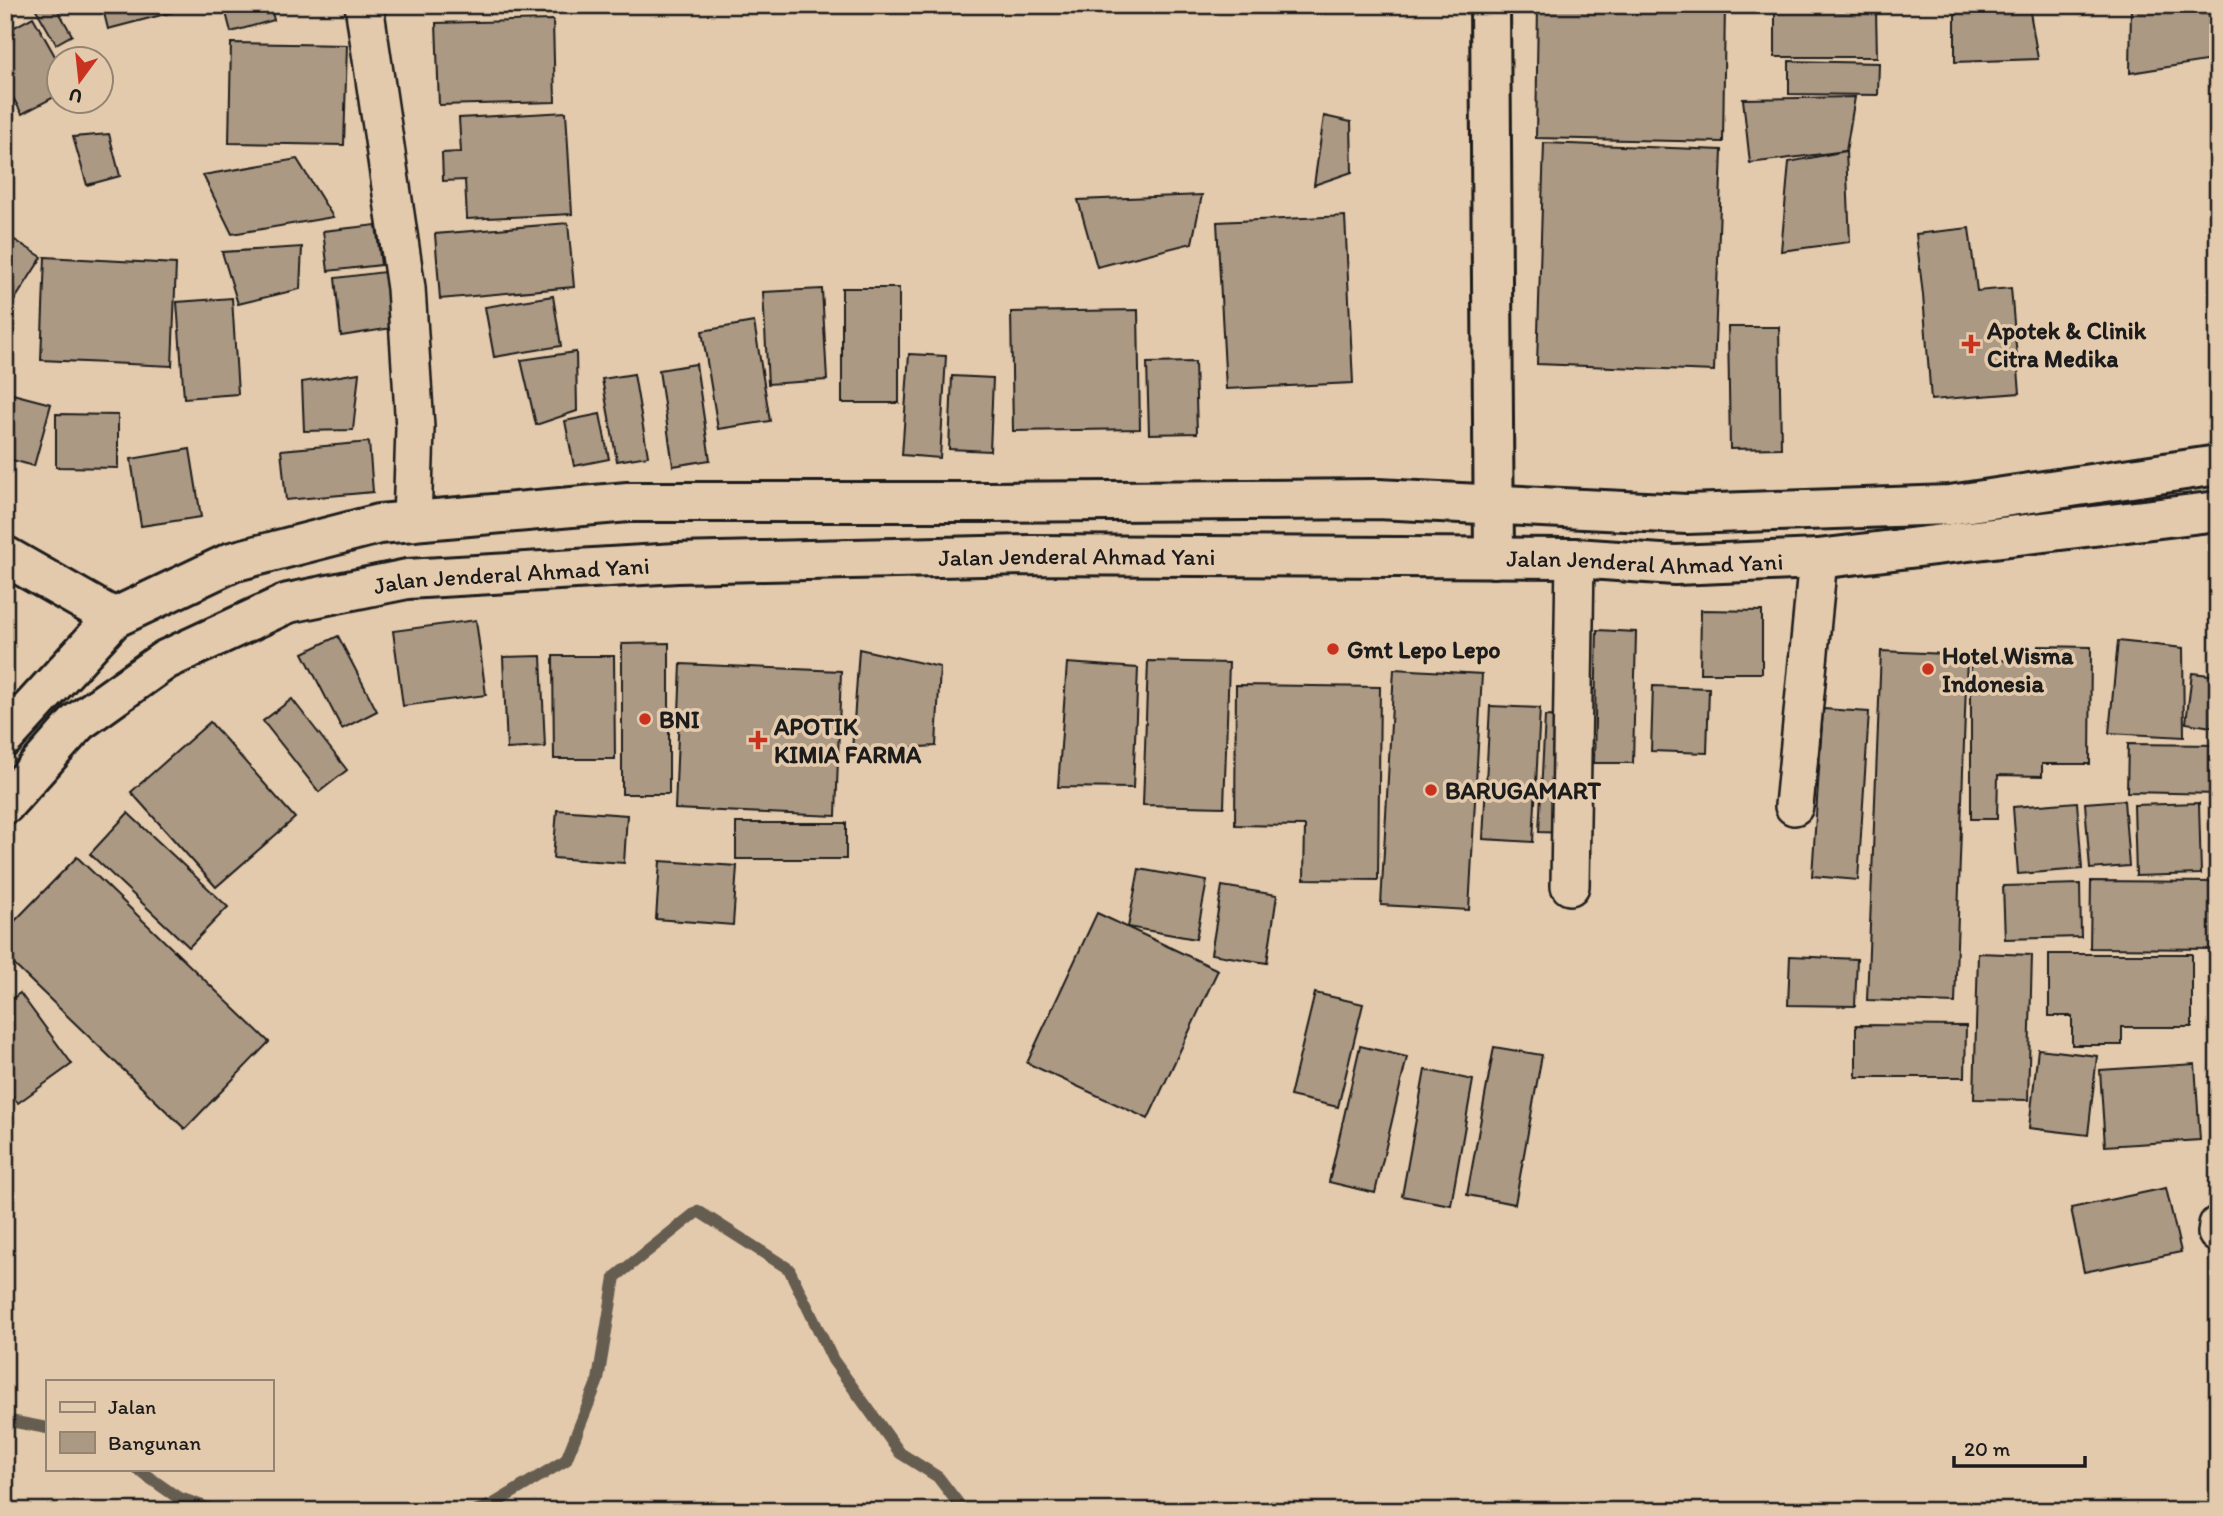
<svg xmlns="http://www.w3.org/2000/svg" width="2223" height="1516" viewBox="0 0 2223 1516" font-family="Itim,sans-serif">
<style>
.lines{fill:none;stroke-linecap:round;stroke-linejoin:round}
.stream{stroke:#665d51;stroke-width:12}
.building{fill:#ac9984;stroke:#1c1c1c;stroke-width:2}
.minor-casing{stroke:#1c1c1c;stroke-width:42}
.tertiary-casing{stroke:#1c1c1c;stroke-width:44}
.trunk-casing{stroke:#1c1c1c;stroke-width:44}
.minor{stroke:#e4caac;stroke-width:37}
.tertiary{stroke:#e4caac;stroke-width:38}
.trunk{stroke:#e4caac;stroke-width:38}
.poi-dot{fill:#c8321e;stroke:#e4caac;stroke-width:2.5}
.labels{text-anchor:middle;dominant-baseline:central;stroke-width:7;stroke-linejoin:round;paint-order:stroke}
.poi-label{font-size:24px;font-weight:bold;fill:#1c1c1c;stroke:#e4caac;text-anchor:start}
.street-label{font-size:24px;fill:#1c1c1c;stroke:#e4caac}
</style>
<rect width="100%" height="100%" fill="#e4caac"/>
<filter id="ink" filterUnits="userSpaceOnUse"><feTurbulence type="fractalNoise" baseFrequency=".0143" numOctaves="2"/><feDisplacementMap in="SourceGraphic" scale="14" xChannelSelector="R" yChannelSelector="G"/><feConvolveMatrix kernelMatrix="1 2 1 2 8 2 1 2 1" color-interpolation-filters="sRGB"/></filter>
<g filter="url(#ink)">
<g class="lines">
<!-- stream -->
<g class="stream">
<polyline points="5,1420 47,1428"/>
<polyline points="137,1469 177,1497 216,1511"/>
<polyline points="475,1511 492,1505 566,1460 598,1380 615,1277 698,1211 789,1269 833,1360 900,1453 938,1477 964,1511"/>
</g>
</g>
<!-- building -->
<g class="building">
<polygon points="55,5 72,35 56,44 34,6"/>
<polygon points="102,5 171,5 173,12 108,29"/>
<polygon points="224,5 270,5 274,20 231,32"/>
<polygon points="1538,5 1725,5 1723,142 1536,138"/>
<polygon points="2131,5 2206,5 2218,37 2218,59 2130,73"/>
<polygon points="2029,6 2038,59 1955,62 1955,13"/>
<polygon points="1775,11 1876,11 1877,57 1775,57"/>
<polygon points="33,17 60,65 60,94 22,114 5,83 5,32"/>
<polygon points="553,20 555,102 439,105 436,23"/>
<polygon points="231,43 347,45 344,145 229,143"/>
<polygon points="1789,61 1879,63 1878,95 1789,94"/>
<polygon points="1855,97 1846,151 1750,163 1743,99"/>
<polygon points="566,112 572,214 467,219 465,180 443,181 442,153 461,152 459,118"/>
<polygon points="1324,116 1351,122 1352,172 1314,185"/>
<polygon points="109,134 120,176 87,185 73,137"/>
<polygon points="1544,143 1722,150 1714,371 1537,364"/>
<polygon points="1846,151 1850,242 1781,251 1789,162"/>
<polygon points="297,159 333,217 232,234 203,175"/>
<polygon points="1202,195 1192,243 1097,267 1078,200"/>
<polygon points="1345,216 1353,383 1226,389 1217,222"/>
<polygon points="568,223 574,287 440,299 435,234"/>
<polygon points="376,225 381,265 328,271 323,231"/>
<polygon points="1969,228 1977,291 2011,288 2020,393 1931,400 1923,295 1916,234"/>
<polygon points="5,234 42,257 7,312 5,311"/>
<polygon points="302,247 300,289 238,304 222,252"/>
<polygon points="45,257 176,264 172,366 41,360"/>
<polygon points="384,272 392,328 341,336 335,278"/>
<rect x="842" y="288" width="57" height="115"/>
<polygon points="822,289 827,380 768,384 763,292"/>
<polygon points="553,296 561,346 494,357 485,307"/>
<polygon points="232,298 238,394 184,398 177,302"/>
<polygon points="1138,310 1140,429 1013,431 1011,312"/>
<polygon points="754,322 770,421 718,429 702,331"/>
<polygon points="1728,327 1779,327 1781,448 1730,449"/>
<polygon points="576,352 577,411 536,425 521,360"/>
<polygon points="909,354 946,356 940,458 902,455"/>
<polygon points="1195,362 1197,433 1149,434 1147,363"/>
<polygon points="696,364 710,460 673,466 659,370"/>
<polygon points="359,373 353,430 304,431 302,382"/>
<polygon points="634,374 648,456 617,461 602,379"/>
<polygon points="952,376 993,378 990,451 949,449"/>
<polygon points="5,392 51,404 34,466 5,458"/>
<polygon points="56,414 118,415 118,468 56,467"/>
<polygon points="600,414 609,459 574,466 565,421"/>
<polygon points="369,442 373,492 286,500 281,450"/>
<polygon points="190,449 201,517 141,526 131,459"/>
<polygon points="1701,610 1762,611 1762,673 1700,673"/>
<polygon points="476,620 486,695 403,706 393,631"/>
<polygon points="1597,630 1636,632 1633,763 1594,763"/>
<polygon points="338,636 377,711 342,729 303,653"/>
<polygon points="2118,641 2183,648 2184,737 2109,733"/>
<polygon points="669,643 669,794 622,794 622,644"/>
<polygon points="2038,646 2091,647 2090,764 2042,764 2042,776 1998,775 1997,819 1971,819 1971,660 2038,661"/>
<polygon points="859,649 940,667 936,746 852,751"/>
<polygon points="1881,651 1967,655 1955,1003 1867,1000"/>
<polygon points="541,656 545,747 507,749 503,657"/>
<polygon points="553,656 614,656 615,759 554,759"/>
<polygon points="1148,661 1229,663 1224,807 1143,805"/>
<polygon points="1067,663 1138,668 1133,788 1058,787"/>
<polygon points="681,664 841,671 836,816 675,809"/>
<polygon points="1394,669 1482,674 1469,910 1381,905"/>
<polygon points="2192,673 2218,676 2218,728 2186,723"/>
<polygon points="1236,685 1380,687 1378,880 1304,879 1305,826 1235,825"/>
<polygon points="1653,686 1709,688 1707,753 1651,751"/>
<polygon points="292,699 347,770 319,792 263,721"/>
<polygon points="1490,706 1540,708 1533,842 1483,839"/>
<polygon points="1823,709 1869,712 1858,880 1812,876"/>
<polygon points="1545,716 1571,717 1566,833 1539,832"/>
<polygon points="210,722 295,818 216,887 131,792"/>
<polygon points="2128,744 2218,745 2218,794 2127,792"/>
<polygon points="2124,800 2129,866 2090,869 2085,803"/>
<polygon points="2077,802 2082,869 2018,874 2013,807"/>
<polygon points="2199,803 2201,874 2136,876 2134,805"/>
<polygon points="557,810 627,815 624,863 553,858"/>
<polygon points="128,813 228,907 189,947 90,854"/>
<rect x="736" y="823" width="110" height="36"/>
<polygon points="77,857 269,1042 185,1129 5,956 5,931"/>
<polygon points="660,861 737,866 733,925 656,919"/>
<polygon points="1139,869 1207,881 1196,939 1128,927"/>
<polygon points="2091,881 2217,882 2217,949 2090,948"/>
<polygon points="2080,884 2081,937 2005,939 2003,886"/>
<polygon points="1222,886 1277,895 1267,963 1211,954"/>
<polygon points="1097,913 1218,970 1148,1119 1027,1063"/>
<polygon points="1978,953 2032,955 2028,1100 1974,1099"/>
<polygon points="2049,954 2192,954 2192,1027 2122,1027 2122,1045 2072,1045 2072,1016 2049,1016"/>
<polygon points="1790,956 1857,959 1855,1006 1788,1005"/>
<polygon points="20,993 72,1064 18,1103 9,1092 5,1094 5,1004"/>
<polygon points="1315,993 1363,1004 1338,1107 1290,1096"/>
<polygon points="1856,1025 1966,1026 1965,1077 1856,1077"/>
<polygon points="1360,1046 1407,1057 1375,1193 1329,1182"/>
<polygon points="1494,1047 1542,1055 1515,1204 1467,1195"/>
<polygon points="2038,1049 2097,1056 2088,1135 2029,1128"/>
<polygon points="2195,1064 2200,1140 2105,1146 2100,1070"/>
<polygon points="1425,1070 1473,1080 1451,1205 1402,1196"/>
<polygon points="2166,1188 2181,1252 2084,1272 2071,1208"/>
</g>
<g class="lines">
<!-- minor casing -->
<g class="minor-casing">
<g id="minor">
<polyline points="364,5 406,288 415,428 412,522"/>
<polyline points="1794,806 1818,559"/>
<polyline points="1570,886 1575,558"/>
<polyline points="2217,1233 2218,1225"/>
</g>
</g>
<!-- tertiary casing -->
<g class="tertiary-casing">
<g id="tertiary">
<polyline points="1490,5 1494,558"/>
<polyline points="5,556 114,618"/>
</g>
</g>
<!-- trunk casing -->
<g class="trunk-casing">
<g id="trunk">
<polyline points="5,737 114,618 232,562 379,524 628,502 986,502 1377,499 1687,514 1950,505 2218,465"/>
<path id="s1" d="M5 804 78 722 165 660 288 603 407 579 677 563 1030 555 1575 558 1675 565 1818 559 2218 511"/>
</g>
</g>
<!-- minor -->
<use href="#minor" class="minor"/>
<!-- tertiary -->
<use href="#tertiary" class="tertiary"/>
<!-- trunk -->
<use href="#trunk" class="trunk"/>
</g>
</g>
<!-- markers -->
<g class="poi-dot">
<path d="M1967.5 333.5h7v7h7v7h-7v7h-7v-7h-7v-7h7z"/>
<circle cx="1333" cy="649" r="7"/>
<circle cx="1928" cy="669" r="7"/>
<circle cx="645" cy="719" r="7"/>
<path d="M754.5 729.5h7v7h7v7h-7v7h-7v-7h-7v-7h7z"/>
<circle cx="1431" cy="790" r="7"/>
</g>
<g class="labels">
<!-- poi labels -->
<g class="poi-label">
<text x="1987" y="330">Apotek &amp; Clinik<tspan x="1987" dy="28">Citra Medika</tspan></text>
<text x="1347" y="649">Gmt Lepo Lepo</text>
<text x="1942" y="655">Hotel Wisma<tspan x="1942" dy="28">Indonesia</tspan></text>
<text x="659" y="719">BNI</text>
<text x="774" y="726">APOTIK<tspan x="774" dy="28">KIMIA FARMA</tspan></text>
<text x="1445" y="790">BARUGAMART</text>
</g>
<!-- street labels -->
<g class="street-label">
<text stroke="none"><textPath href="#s1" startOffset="1144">Jalan Jenderal Ahmad Yani</textPath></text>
<text stroke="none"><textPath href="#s1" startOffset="1712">Jalan Jenderal Ahmad Yani</textPath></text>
<text stroke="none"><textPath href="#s1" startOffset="578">Jalan Jenderal Ahmad Yani</textPath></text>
</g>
</g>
<!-- margin -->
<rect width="2223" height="1516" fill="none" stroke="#e4caac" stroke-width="28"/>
<rect x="14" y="14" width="2195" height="1488" fill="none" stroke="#1c1c1c" stroke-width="2.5" filter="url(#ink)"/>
<!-- legend -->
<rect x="46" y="1380" width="228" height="91" fill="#e4caac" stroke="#948472" stroke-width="2"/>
<rect x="60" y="1402" width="35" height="10" fill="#e4caac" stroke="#948472" stroke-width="2"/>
<text x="108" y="1414" font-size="21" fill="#1c1c1c">Jalan</text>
<rect x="60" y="1432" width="35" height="21" fill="#ac9984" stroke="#948472" stroke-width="2"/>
<text x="108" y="1450" font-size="21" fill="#1c1c1c">Bangunan</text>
<!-- north arrow -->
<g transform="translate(80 80) rotate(195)"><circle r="33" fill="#e4caac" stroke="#948472" stroke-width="2"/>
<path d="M0-5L12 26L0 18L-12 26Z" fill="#c8321e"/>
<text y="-10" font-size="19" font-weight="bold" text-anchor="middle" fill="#1c1c1c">U</text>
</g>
<!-- scale -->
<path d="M1954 1456v10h131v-10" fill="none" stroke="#1c1c1c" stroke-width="3.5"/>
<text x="1964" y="1456" font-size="21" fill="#1c1c1c" stroke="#e4caac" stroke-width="5" paint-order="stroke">20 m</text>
</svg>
